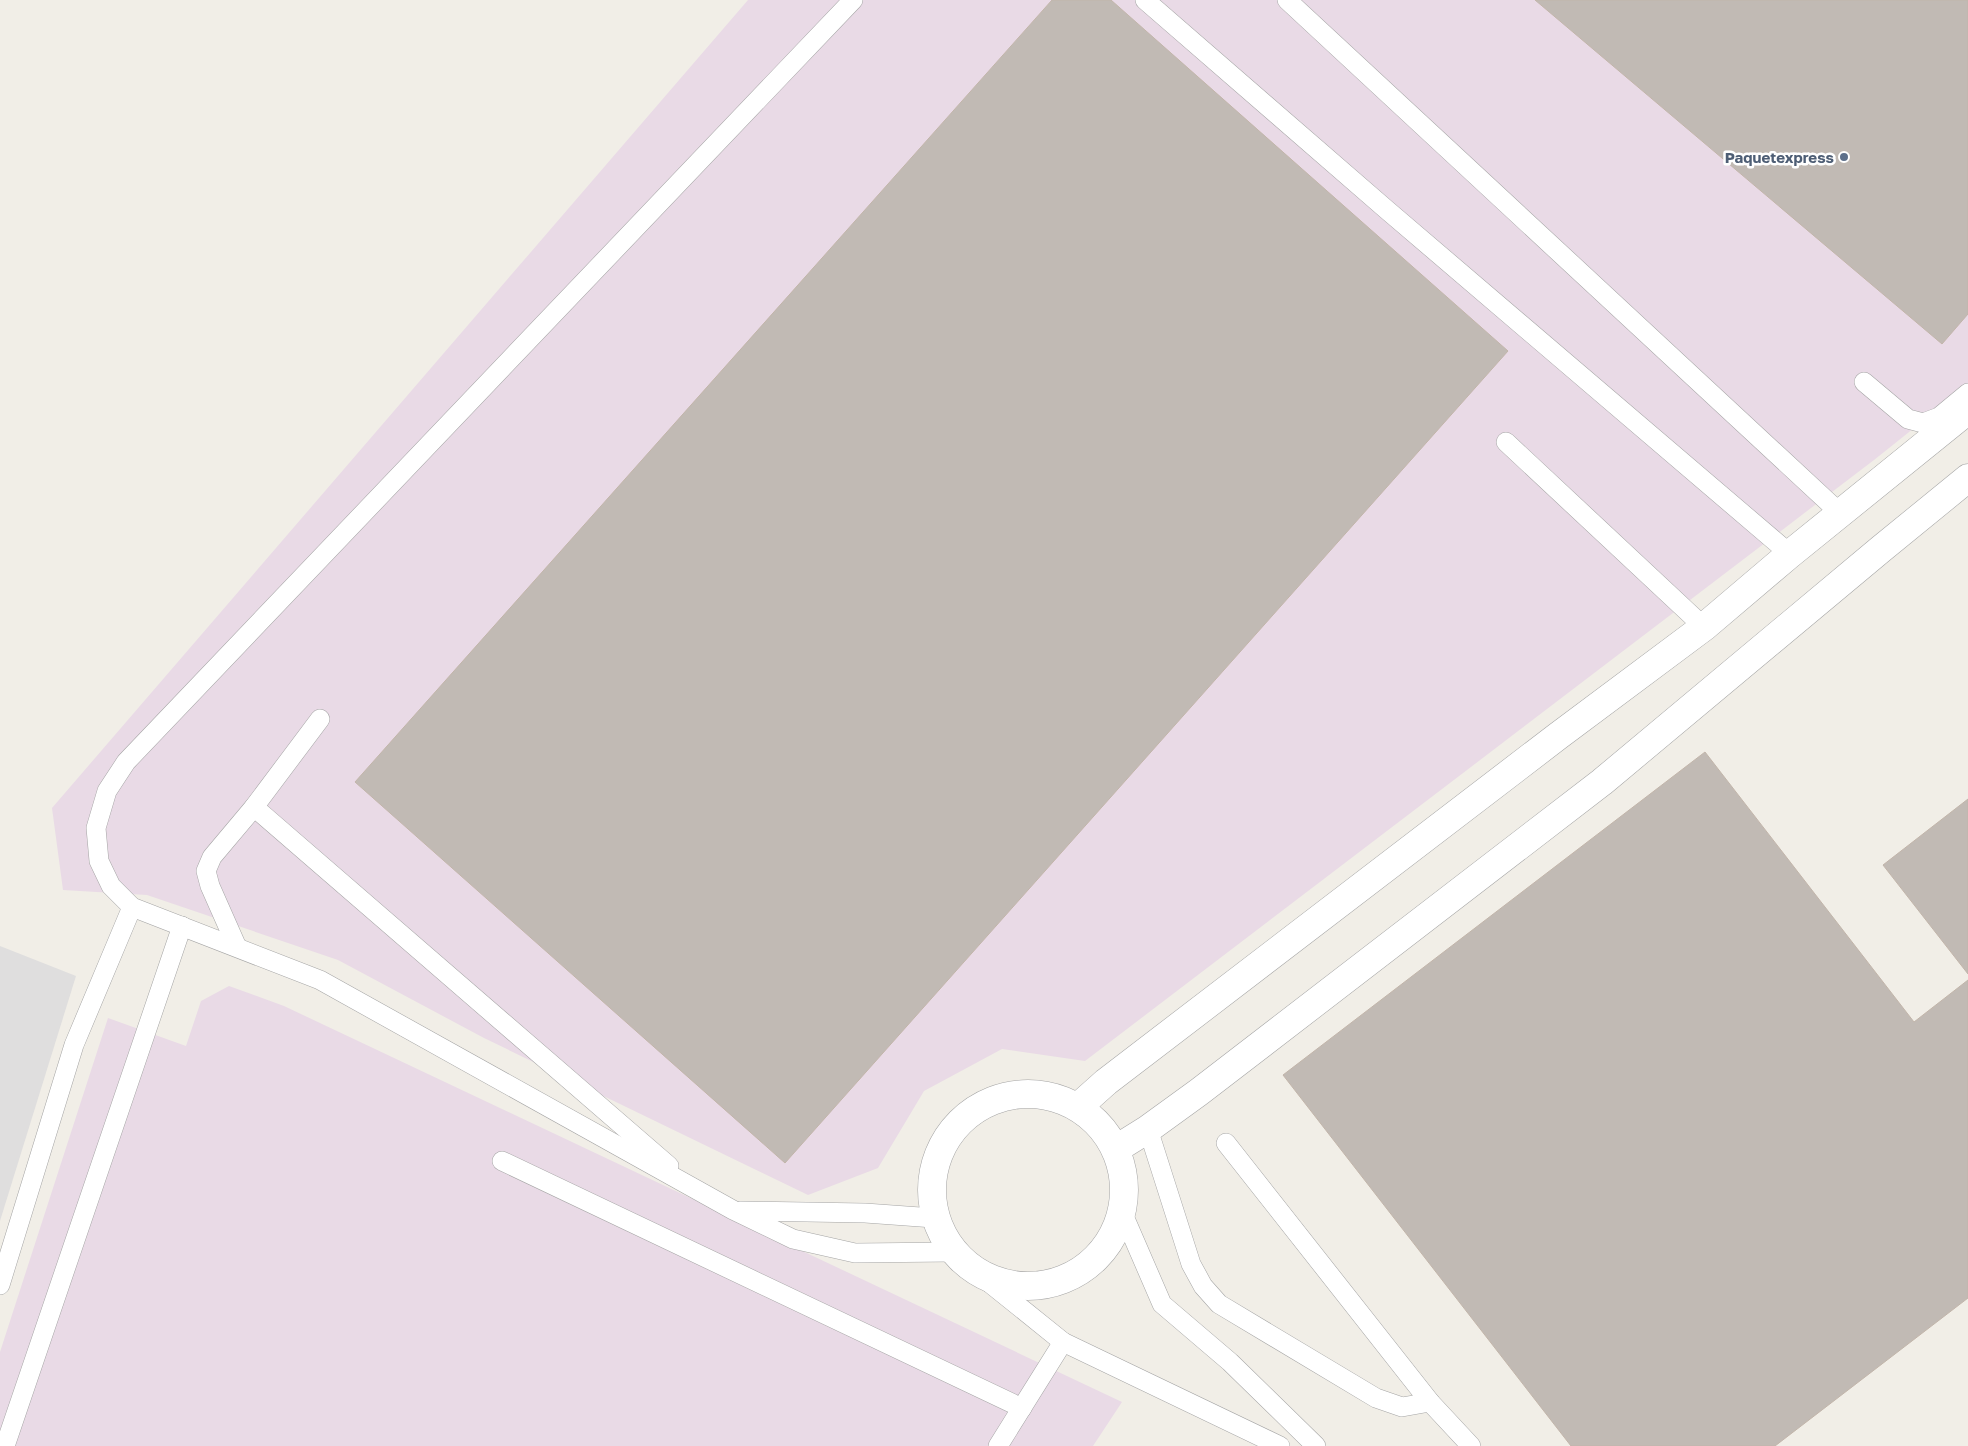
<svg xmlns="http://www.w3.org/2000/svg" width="1968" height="1446" viewBox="0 0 1968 1446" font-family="'Golos Text',sans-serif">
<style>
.residential{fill:#dfdede}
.industrial{fill:#e9dae6}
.building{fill:#c1bab4;stroke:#c2b5aa}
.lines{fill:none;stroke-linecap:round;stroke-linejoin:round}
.service-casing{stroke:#a5a5a5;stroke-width:20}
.minor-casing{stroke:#a5a5a5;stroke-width:29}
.service{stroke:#fff;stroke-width:19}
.minor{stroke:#fff;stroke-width:28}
.service-dot{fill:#5c6f8a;stroke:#fff;stroke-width:2}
.labels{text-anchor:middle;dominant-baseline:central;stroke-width:5;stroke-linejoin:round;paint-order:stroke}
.service-label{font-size:15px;font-weight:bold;fill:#4e5e75;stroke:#fff;text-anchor:end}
</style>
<rect width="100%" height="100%" fill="#f1eee7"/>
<!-- residential -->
<polygon class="residential" points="0,946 76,976 0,1221"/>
<!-- industrial -->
<g class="industrial">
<polygon points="748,0 1968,0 1968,385 1874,460 1085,1061 1002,1049 924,1091 878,1168 808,1195 484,1038 338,960 147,895 63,890 52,808"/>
<polygon points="229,986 284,1006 1122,1402 1093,1446 0,1446 0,1352 108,1018 186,1046 201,1001"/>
</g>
<!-- building -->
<g class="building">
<polygon points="1052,0 1111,0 1508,351 785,1163 355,782"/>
<polygon points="1535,0 1968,0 1968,314 1942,344"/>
<polygon points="1705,752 1914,1022 1968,980 1968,1298 1775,1446 1571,1446 1283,1075"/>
<polygon points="1968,799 1968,974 1883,865"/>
</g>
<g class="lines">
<!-- service casing -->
<g class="service-casing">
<g id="service">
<polyline points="853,0 126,762 107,791 96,828 99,861 111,886 132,907 320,980 733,1210 793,1239 855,1253 952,1252"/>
<polyline points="1145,0 1387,210 1790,554"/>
<polyline points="1287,0 1840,513"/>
<polyline points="1864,382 1908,419 1923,423 1939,417 1968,393"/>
<polyline points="1506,442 1704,627"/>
<polyline points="254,807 669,1166"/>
<polyline points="237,947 210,886 206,871 212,857 254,807 320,719"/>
<polyline points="1148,1129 1191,1264 1203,1286 1219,1304 1376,1398 1402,1407 1430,1402"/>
<polyline points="1226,1143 1430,1402 1471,1446"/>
<polyline points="502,1161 1022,1408"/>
<polyline points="740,1211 865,1213 934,1218"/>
<polyline points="1123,1214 1162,1304 1230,1362 1316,1446"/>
<polyline points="981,1276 1063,1342 1280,1446"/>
<polyline points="0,1285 74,1045 132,907"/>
<polyline points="5,1446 182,926"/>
<polyline points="998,1446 1063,1342"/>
</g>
</g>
<!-- minor casing -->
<g class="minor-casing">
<g id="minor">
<circle cx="1028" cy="1190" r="96"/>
<polyline points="1078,1107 1106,1082 1558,736 1704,627 1790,554 1968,410"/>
<polyline points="1116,1149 1148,1129 1199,1092 1602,782 1881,549 1968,478"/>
</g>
</g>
<!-- service -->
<use href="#service" class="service"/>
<!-- minor -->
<use href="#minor" class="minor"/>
</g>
<!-- markers -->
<circle class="service-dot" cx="1844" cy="157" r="5"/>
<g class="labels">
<!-- service labels -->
<g class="service-label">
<text x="1834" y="157">Paquetexpress</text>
</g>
</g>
</svg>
